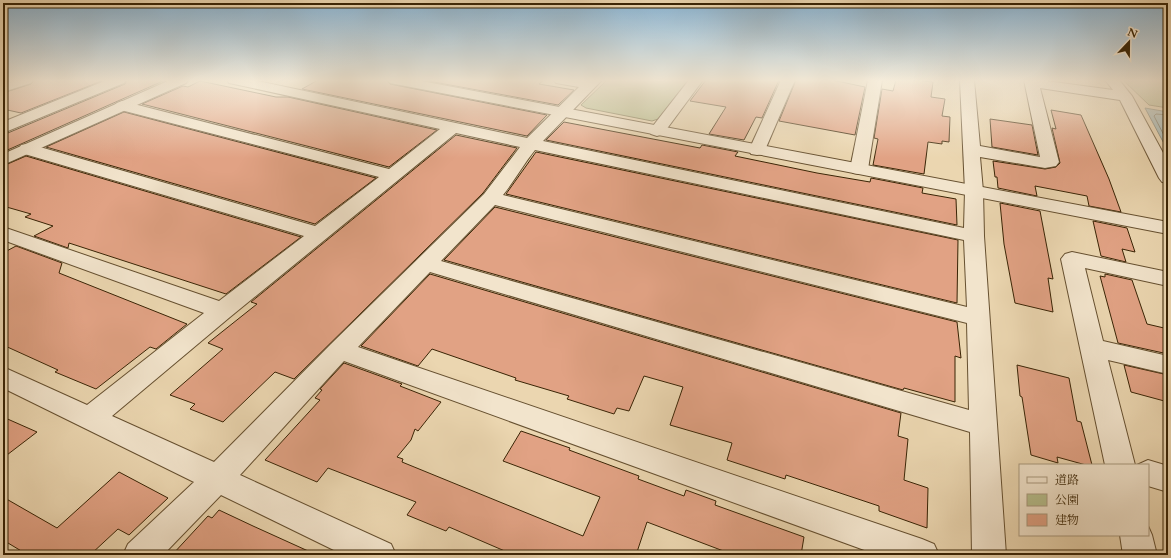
<svg xmlns="http://www.w3.org/2000/svg" width="1171" height="558" viewBox="0 0 1171 558" font-family="Cardo,'Noto Serif JP',serif">
<style>
.green{fill:#b6be8c;stroke:#787148}
.water{fill:#9db6b7;stroke:#757c70}
.lines{fill:none;stroke-linecap:round;stroke-linejoin:round}
.shore{stroke:#6b6d5e;stroke-width:1}
.building{fill:#e1a284;stroke:#392405}
.minor-casing{stroke:#665030;stroke-width:2}
.tertiary-casing{stroke:#665030;stroke-width:2}
.minor{fill:#f2e4cc;fill-rule:evenodd}
.tertiary{fill:#f2e4cc;fill-rule:evenodd}
</style>
<rect width="100%" height="100%" fill="#ebd6b0"/>
<filter id="stains"><feTurbulence type="fractalNoise" baseFrequency=".005" numOctaves="4"/><feColorMatrix values="0 0 0 0 .2 0 0 0 0 .09 0 0 0 0 .02 0 0 0 .5 -.17"/></filter>
<radialGradient id="worn" r=".72"><stop offset=".6" stop-color="#630" stop-opacity="0"/><stop offset="1" stop-color="#630" stop-opacity=".3"/></radialGradient>
<!-- green -->
<g class="green">
<polygon points="607,80 688,80 658,119 652,121 586,108 581,105"/>
<polygon points="1123,80 1168,80 1168,108 1149,105"/>
</g>
<!-- water -->
<polygon class="water" points="1145,108 1168,112 1168,151"/>
<g class="lines">
<!-- shore -->
<polyline class="shore" points="1168,115 1156,114 1154,116 1168,143"/>
</g>
<!-- building -->
<g class="building">
<polygon points="34,80 104,80 21,113 3,109 3,93 31,84"/>
<polygon points="127,80 157,80 163,81 3,152 3,135 125,84"/>
<polygon points="318,80 387,80 390,84 547,115 527,136 302,89"/>
<polygon points="423,80 544,80 539,84 574,90 558,105"/>
<polygon points="706,80 779,80 762,118 756,117 744,140 709,134 726,107 690,101"/>
<polygon points="796,80 832,80 865,87 855,135 779,121"/>
<polygon points="896,80 916,80 933,82 931,97 945,99 942,116 950,117 949,142 942,141 942,144 928,142 924,174 873,165 878,139 874,138 882,89 893,91"/>
<polygon points="200,81 276,97 288,97 437,130 389,167 142,104 183,86 188,87"/>
<polygon points="1051,110 1081,115 1109,179 1121,212 1089,206 1087,196 1035,186 1037,196 998,188 997,177 995,177 993,161 1045,169 1056,167 1060,163 1052,128 1056,129"/>
<polygon points="124,112 376,178 315,224 46,147"/>
<polygon points="990,119 1032,125 1038,155 992,147"/>
<polygon points="564,122 700,148 702,145 738,152 735,156 817,173 870,182 871,178 923,188 922,193 956,199 957,225 546,140"/>
<polygon points="456,135 517,148 483,193 294,379 275,372 223,422 190,409 195,404 170,395 223,349 208,343 257,304 251,302"/>
<polygon points="536,152 958,240 957,303 506,194"/>
<polygon points="26,156 301,237 226,294 69,243 68,248 34,236 53,226 25,217 31,214 3,206 3,166"/>
<polygon points="1000,203 1040,211 1053,279 1048,278 1053,312 1015,303 1004,244"/>
<polygon points="495,207 957,322 961,358 955,356 955,402 904,388 903,390 444,260"/>
<polygon points="1093,221 1127,228 1135,252 1122,249 1126,262 1101,256"/>
<polygon points="16,246 62,263 59,273 187,324 156,349 150,347 96,389 55,372 58,370 3,345 3,253"/>
<polygon points="430,274 901,413 898,436 908,439 904,480 928,488 927,528 879,511 879,506 786,475 785,479 727,460 732,443 670,425 683,387 644,376 629,411 617,408 614,414 567,399 569,396 515,380 516,378 432,349 418,366 361,346"/>
<polygon points="1105,274 1132,280 1147,324 1164,328 1168,340 1168,354 1118,343 1100,276 1105,277"/>
<polygon points="344,363 402,384 400,386 441,402 418,431 415,429 411,440 397,457 403,459 402,462 583,536 600,497 503,461 521,431 570,448 569,450 639,476 638,479 684,496 686,490 716,501 715,505 804,537 801,555 734,555 647,522 636,555 514,555 449,527 446,531 407,515 416,502 328,468 317,482 265,460 320,400 315,398 322,390 320,389"/>
<polygon points="1017,365 1069,378 1077,421 1081,422 1092,465 1086,465 1057,457 1058,463 1031,455 1022,397 1020,396"/>
<polygon points="1124,365 1168,375 1168,402 1131,392"/>
<polygon points="3,417 37,432 3,458"/>
<polygon points="119,472 168,498 129,535 118,529 90,555 28,555 3,540 3,497 57,528"/>
<polygon points="219,510 253,526 317,555 172,555 208,516 212,518"/>
</g>
<g class="lines">
<!-- minor casing -->
<g class="minor-casing">
<g id="minor">
<polygon points="13,80 33,80 31,83 3,92 3,83"/>
<polygon points="107,80 126,80 124,83 3,133 3,122"/>
<path d="M227 80H253L527 138 579 87 556 83 554 80H602L543 141 964 228 965 191 960 80H974L980 146 1040 157 1024 80H1039L1113 90 1105 80H1119L1132 96 1168 162V183L1162 182 1159 178 1120 100 1040 88 1059 162 1056 166 1045 168 980 157 983 191 984 236 1006 555H972L970 432 430 272 358 347 922 539 934 544 939 555H878L344 361 240 475 391 544 396 555H344L221 495 163 555H123L128 544 194 482 3 388V367L87 405 204 313 3 240V227L219 301 304 236 21 153 19 149 21 145 27 144 33 145 315 226 379 177 117 109 114 106 117 103 122 101 389 169 440 129 234 84 229 83ZM456 133 520 147 484 194 331 344 214 462 112 416 230 317ZM535 150 964 240 967 307 503 195C515 180 523 165 535 150ZM495 205 967 323 969 410 441 261Z"/>
<polygon points="689,80 703,80 663,134 657,136 651,134 649,131"/>
<polygon points="781,80 795,80 765,150 763,154 757,155 751,154 749,150"/>
<polygon points="868,80 882,80 868,169 865,173 859,174 853,173 850,169"/>
<polygon points="1072,252 1168,272 1168,286 1085,268 1103,341 1168,356 1168,374 1108,360 1135,465 1105,465 1061,259 1065,254"/>
<polygon points="1148,460 1168,466 1168,492 1148,486 1148,465 1137,465"/>
<polygon points="1148,526 1152,535 1157,555 1123,555 1120,535 1148,535"/>
</g>
</g>
<!-- tertiary casing -->
<g class="tertiary-casing">
<g id="tertiary">
<polygon points="170,80 188,80 186,83 3,165 3,154"/>
<polygon points="388,80 416,80 1168,222 1168,234 395,84 390,83"/>
</g>
</g>
<!-- minor -->
<use href="#minor" class="minor"/>
<!-- tertiary -->
<use href="#tertiary" class="tertiary"/>
</g>
<!-- sky -->
<linearGradient id="sky" x2="0" y2="1"><stop stop-color="#8ab5d4"/><stop offset="0.51" stop-color="#f6eddb"/><stop offset="1" stop-color="#f6eddb" stop-opacity="0"/></linearGradient>
<rect width="1171" height="158" fill="url(#sky)"/>
<!-- margin -->
<rect width="1171" height="558" fill="none" stroke="#ebd6b0" stroke-width="16"/>
<rect x="4" y="4" width="1163" height="550" fill="none" stroke="#392405" stroke-width="2"/>
<rect x="8" y="8" width="1155" height="542" fill="none" stroke="#392405"/>
<!-- legend -->
<rect x="1019" y="464" width="130" height="72" fill="#f2e4cc" stroke="#a8977c"/>
<rect x="1027" y="477" width="20" height="6" fill="#f2e4cc" stroke="#a8977c"/>
<text x="1055" y="484" font-size="12" fill="#392405">道路</text>
<rect x="1027" y="494" width="20" height="12" fill="#b6be8c" stroke="#a8977c"/>
<text x="1055" y="504" font-size="12" fill="#392405">公園</text>
<rect x="1027" y="514" width="20" height="12" fill="#e1a284" stroke="#a8977c"/>
<text x="1055" y="524" font-size="12" fill="#392405">建物</text>
<!-- north arrow -->
<g transform="translate(1129 42) rotate(22)" stroke="#f2e4cc" stroke-width="3" paint-order="stroke">
<path d="M0-3L7 15L0 10L-7 15Z" fill="#392405"/>
<text y="-6" font-size="11" font-weight="bold" text-anchor="middle" fill="#392405">N</text>
</g>
<rect width="100%" height="100%" filter="url(#stains)"/>
<rect width="100%" height="100%" fill="url(#worn)"/>
</svg>
